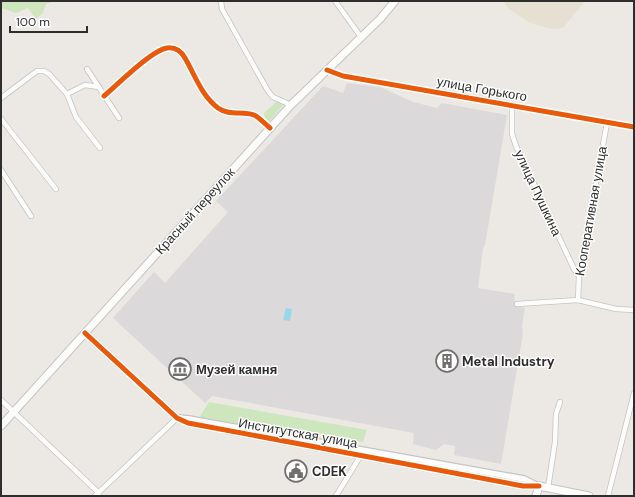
<svg xmlns="http://www.w3.org/2000/svg" width="635" height="497" viewBox="0 0 635 497" font-family="'DM Sans',sans-serif">
<style>
.industrial{fill:#dcd9db}
.education{fill:#e6e0d3}
.green{fill:#cee6be}
.water{fill:#99d6ec}
.lines{fill:none;stroke-linecap:round;stroke-linejoin:round}
.minor-casing{stroke:#c5c4c5;stroke-width:6}
.tertiary-casing{stroke:#c5c4c5;stroke-width:8}
.secondary-casing{stroke:#c5c4c5;stroke-width:9}
.minor{stroke:#fcfcfb;stroke-width:4.5}
.tertiary{stroke:#fcfcfb;stroke-width:5.5}
.secondary{stroke:#fcfcfb;stroke-width:7}
.cycleway-casing{stroke:#fff;stroke-width:8}
.cycleway{stroke:#e8590c;stroke-width:5}
.labels{text-anchor:middle;dominant-baseline:central;stroke-width:3;stroke-linejoin:round;paint-order:stroke}
.street-label{font-size:13px;fill:#2e2e2e;stroke:#fff}
.poi-label{font-size:13px;font-weight:bold;fill:#2e2e2e;stroke:#fff;text-anchor:start}
</style>
<rect width="100%" height="100%" fill="#ece8e4"/>
<!-- industrial -->
<polygon class="industrial" points="347,83 380,87 413,102 437,108 442,103 507,115 485,245 483,248 478,288 515,294 514,306 525,308 522,326 523,333 501,464 454,455 455,446 444,444 436,450 413,444 414,433 212,396 205,403 113,318 154,272 165,283 228,212 216,201 323,86 343,93"/>
<!-- education -->
<polygon class="education" points="503,1 585,1 563,28 552,29 530,23 508,8"/>
<!-- green -->
<g class="green">
<polygon points="1,1 54,1 46,4 42,14 36,19 28,8 16,13 1,8"/>
<polygon points="277,101 283,105 268,123 265,121 264,113"/>
<polygon points="209,402 367,430 363,442 304,431 300,437 199,418"/>
</g>
<!-- water -->
<polygon class="water" points="286,308 292,309 290,321 283,320"/>
<g class="lines">
<!-- minor casing -->
<g class="minor-casing">
<g id="minor">
<polyline points="221,1 222,9 268,91 273,97 291,105"/>
<polyline points="335,1 361,37"/>
<polyline points="87,69 119,118"/>
<polyline points="327,70 343,76 634,127"/>
<polyline points="67,94 85,85 99,87"/>
<path d="M104 96C117 85 152 50 167 48 175 47 181 51 185 58 195 75 201 95 218 108 229 116 242 111 254 115 259 117 265 124 270 128"/>
<polyline points="1,98 37,71 44,71 49,74 67,94 76,117 100,148"/>
<polyline points="512,106 512,134 516,146 574,269 579,276"/>
<polyline points="1,119 56,189"/>
<polyline points="1,170 31,216"/>
<polyline points="578,300 579,276 607,123"/>
<polyline points="517,304 578,300 616,309 634,310"/>
<polyline points="1,400 99,493"/>
<polyline points="548,488 555,442 556,414 560,402"/>
<polyline points="95,496 177,418"/>
<polyline points="336,496 361,455"/>
<polyline points="608,496 634,393"/>
</g>
</g>
<!-- tertiary casing -->
<g class="tertiary-casing">
<g id="tertiary">
<polyline points="85,333 177,418 188,423 523,486 539,486"/>
<polyline points="179,418 189,419 524,479 536,485"/>
</g>
</g>
<!-- secondary casing -->
<g class="secondary-casing">
<g id="secondary">
<polyline points="1,426 291,105 380,19 395,1"/>
<polyline points="536,496 539,486 589,496"/>
</g>
</g>
<!-- minor -->
<use href="#minor" class="minor"/>
<!-- tertiary -->
<use href="#tertiary" class="tertiary"/>
<!-- secondary -->
<use href="#secondary" class="secondary"/>
<!-- cycleway casing -->
<g class="cycleway-casing">
<g id="cycleway">
<polyline points="327,70 343,76 634,127"/>
<path d="M104 96C117 85 152 50 167 48 175 47 181 51 185 58 195 75 201 95 218 108 229 116 242 111 254 115 259 117 265 124 270 128"/>
<polyline points="85,333 177,418 188,423 523,486 539,486"/>
</g>
</g>
<!-- cycleway -->
<use href="#cycleway" class="cycleway"/>
</g>
<!-- icons -->
<defs>
<g id="building-ring" transform="scale(1.15)"><circle r="9.5" fill="#fff" stroke="#706f6e" stroke-width="1.5"/><path d="M-4-6H4V6H1V3H-1V6H-4ZM-2.5-4.3h1.7v1.8h-1.7ZM.8-4.3h1.7v1.8H.8ZM-2.5-1h1.7V.8h-1.7ZM.8-1h1.7V.8H.8Z" fill="#706f6e"/></g>
<g id="museum-ring" transform="scale(1.15)"><circle r="9.5" fill="#fff" stroke="#706f6e" stroke-width="1.5"/><path d="M0-6L6-3V-2H-6V-3ZM-5-1h2V3h-2ZM-1-1h2V3h-2ZM3-1h2V3H3ZM-6 4H6V6H-6Z" fill="#706f6e"/></g>
<g id="civic-ring" transform="scale(1.15)"><circle r="9.5" fill="#fff" stroke="#706f6e" stroke-width="1.5"/><path d="M-.6-6.5H3V-4.5H.6V-3L4-1V1h2V6H-6V1h2V-1L-.6-3ZM-1.2 2.5V6h2.4V2.5Z" fill="#706f6e"/></g>
</defs>
<g fill-rule="evenodd">
<use href="#building-ring" x="447" y="361"/>
<use href="#museum-ring" x="180" y="369"/>
<use href="#civic-ring" x="296" y="471"/>
</g>
<g class="labels">
<!-- street labels -->
<g class="street-label">
<text transform="translate(482 89) rotate(10)">улица Горького</text>
<text transform="translate(538 193) rotate(65)">улица Пушкина</text>
<text transform="translate(195 211) rotate(-48)">Красный переулок</text>
<text transform="translate(591 211) rotate(-80)">Кооперативная улица</text>
<text transform="translate(298 433) rotate(10)">Институтская улица</text>
</g>
<!-- poi labels -->
<g class="poi-label">
<text x="462" y="361">Metal Industry</text>
<text x="196" y="369">Музей камня</text>
<text x="312" y="471">CDEK</text>
</g>
</g>
<!-- border -->
<rect width="635" height="497" fill="none" stroke="#2e2e2e" stroke-width="4"/>
<!-- scale -->
<path d="M10 26v6h77v-6" fill="none" stroke="#2e2e2e" stroke-width="2"/>
<text x="16" y="26" font-size="12" fill="#2e2e2e" stroke="#ffffff" stroke-width="3" paint-order="stroke">100 m</text>
</svg>
